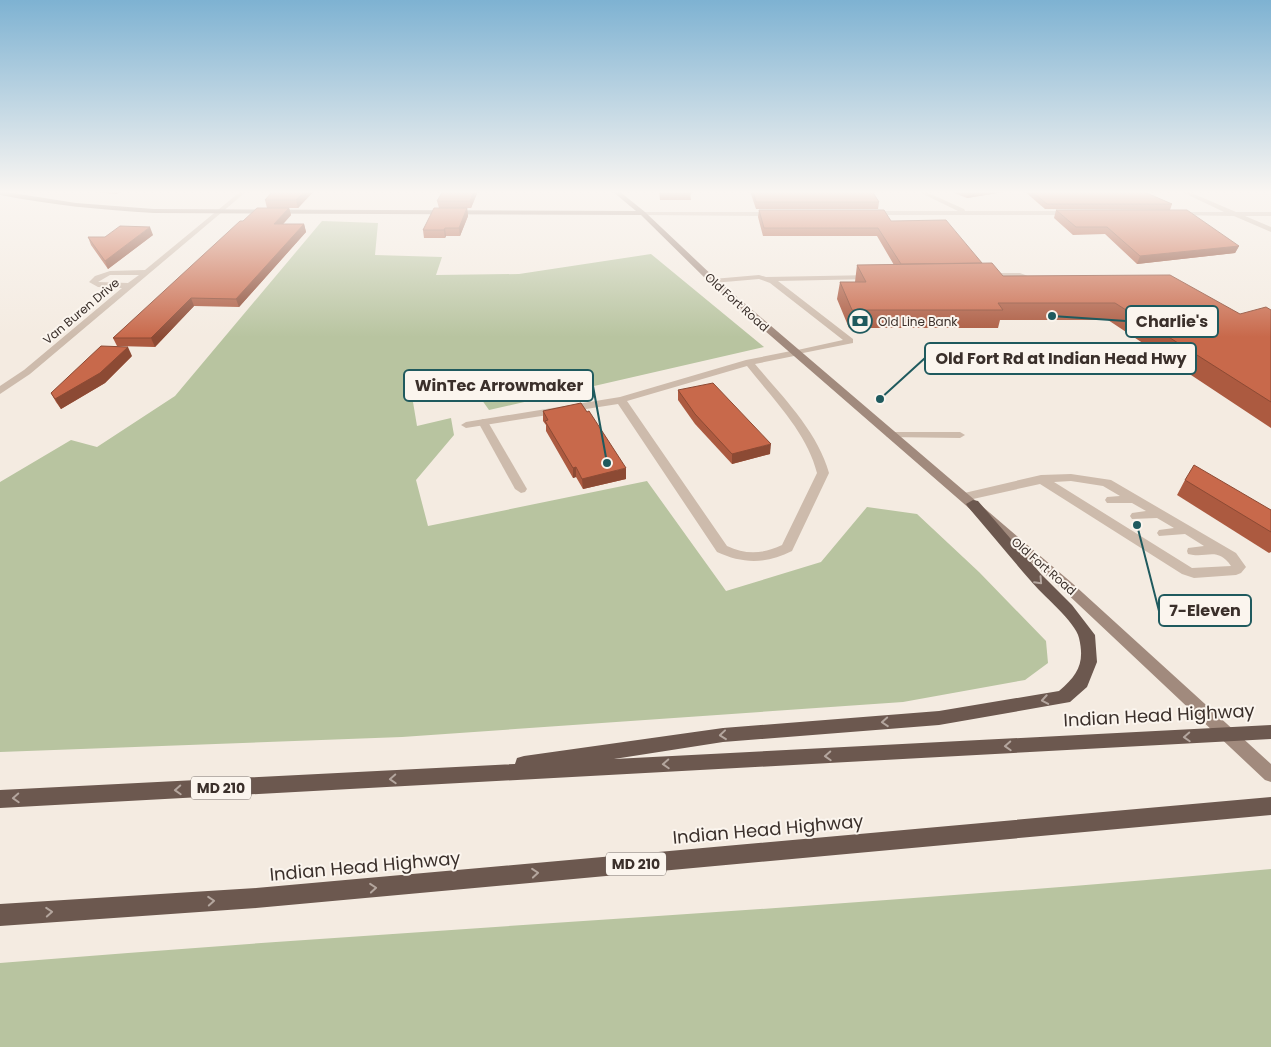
<svg xmlns="http://www.w3.org/2000/svg" width="1271" height="1047" viewBox="0 0 1271 1047" font-family="Poppins,sans-serif">
<style>
.green{fill:#b8c4a0}
.lines{fill:none;stroke-linecap:round;stroke-linejoin:round}
.service{fill:#cdbbac;fill-rule:evenodd}
.minor{fill:#cdbbac;fill-rule:evenodd}
.secondary{fill:#a18a7d;fill-rule:evenodd}
.trunk{fill:#6c584f;fill-rule:evenodd}
.wall{fill:#ac5a40}
.shaded-wall{fill:#8c4a34}
.building{fill:#c8694b;stroke:#8c4a34}
.oneway{stroke:#b4a69e}
.labels{text-anchor:middle;dominant-baseline:central;stroke-width:4;stroke-linejoin:round;paint-order:stroke}
.far-street-label{font-size:12px;fill:#3b302b;stroke:#fbf5ee}
.far-poi-label{font-size:12px;fill:#3b302b;stroke:#fbf5ee;text-anchor:start}
.shield{fill:#fbf5ee;stroke:#756b66;stroke-width:1}
.shield-label{font-size:14px;font-weight:bold;fill:#3b302b}
.near-street-label{font-size:18px;fill:#3b302b;stroke:#fbf5ee}
.leader{fill:none;stroke:#1f5a5e;stroke-width:2}
.callout-dot{fill:#1f5a5e;stroke:#fbf5ee;stroke-width:2}
.callout{fill:#fbf5ee;stroke:#1f5a5e;stroke-width:2}
.callout-label{font-size:16px;text-anchor:middle;font-weight:bold;fill:#3b302b}
</style>
<rect width="100%" height="100%" fill="#f4ebe1"/>
<!-- green -->
<g class="green">
<polygon points="322,221 378,223 375,255 442,257 436,275 519,274 651,254 764,347 489,410 460,369 409,378 417,426 451,418 454,435 416,480 428,526 647,481 726,591 821,562 867,507 917,514 979,572 1046,641 1048,663 1025,680 903,702 402,737 0,752 0,482 71,440 97,447 175,396"/>
<path d="M1271 869V1047H0V963C423 928 848 908 1271 869Z"/>
</g>
<g class="lines">
<!-- service -->
<g class="service">
<polygon points="983,273 1020,273 1041,281 1037,283 1019,277 983,277"/>
<polygon points="759,275 766,277 874,275 875,277 871,279 778,281 853,339 853,343 793,355 793,351 843,340 770,283 759,279 713,283 709,281 713,279"/>
<polygon points="483,419 488,422 527,489 525,492 521,493 515,489 478,422"/>
<polygon points="891,432 960,432 965,435 960,438 887,437 886,435 887,433"/>
<path d="M1071 474 1111 480 1236 553 1246 567 1241 573 1236 575 1194 578 1182 574 1040 484 964 501 958 497 960 494 1041 475ZM1071 481 1103 486 1120 496 1107 497 1105 500 1107 503H1132L1146 511 1132 513 1130 516 1132 519 1157 518 1174 528 1159 530 1157 533 1159 536 1185 534 1204 546 1188 548 1187 551 1188 554C1207 559 1217 546 1231 566L1192 568 1054 482Z"/>
</g>
<!-- minor -->
<g class="minor">
<path d="M241 191H247L30 374 0 394V386L24 370 122 288 98 287 89 282 95 276 110 271 145 270ZM110 275H139L128 283 98 282Z"/>
<polygon points="917,191 924,191 964,209 965,211 1071,211 1074,213 1071,215 871,215 868,213 871,211 958,211"/>
<polygon points="1180,191 1187,191 1236,212 1271,212 1271,216 1245,216 1271,227 1271,232 1234,216 1174,215 1173,214 1176,212 1224,212"/>
<polygon points="641,212 776,212 779,214 776,216 643,215 640,213"/>
<path d="M796 350 801 353 799 355 755 364C782 396 818 432 829 473L792 551C766 564 743 564 717 552L618 404 466 428 461 425 466 422 620 397 746 360ZM747 366C772 398 807 432 817 473L782 545C763 554 746 555 727 546L627 401Z"/>
</g>
<!-- secondary -->
<path class="secondary" d="M0 191 76 203 154 209 636 211 612 191H619L645 212 716 279 1072 583 1271 764V782L1265 780 1062 589 710 283 641 215 154 213C102 210 51 205 0 195Z"/>
<!-- trunk -->
<g class="trunk">
<path d="M973 500 978 501 1041 574 1072 605 1095 635 1097 662 1087 687 1070 702 939 725 723 742 614 759 1271 725V739L0 808V790L515 764 517 758 524 756 723 728 939 711 1059 691C1078 675 1085 663 1079 638 1076 622 1041 594 1030 580 1009 556 989 531 968 507L966 504Z"/>
<polygon points="1271,797 1271,815 256,908 0,926 0,904 256,888"/>
</g>
</g>
<!-- wall -->
<g class="wall">
<polygon points="84,191 123,191 116,194"/>
<polygon points="273,191 314,191 298,208 267,208 265,200"/>
<polygon points="443,191 478,191 471,208 467,208 468,216 460,236 446,236 445,238 424,238 423,230 439,208 437,201"/>
<polygon points="659,191 690,191 691,200 660,200"/>
<polygon points="750,191 872,191 879,202 878,209 756,209"/>
<polygon points="949,191 1010,191 967,198"/>
<polygon points="1024,191 1142,191 1172,204 1170,210 1045,209"/>
<polygon points="289,208 291,215 283,224 304,224 306,232 239,307 194,306 155,347 117,346 113,338 243,221"/>
<polygon points="759,210 891,221 982,263 1003,276 1240,314 1271,310 1271,428 1108,320 1000,320 998,328 849,328 837,299 840,282 855,282 857,265 894,265 877,236 763,236 758,217"/>
<polygon points="1056,210 1239,246 1235,253 1137,264 1105,234 1073,235 1054,218"/>
<polygon points="153,235 108,269 91,245 88,237 105,237"/>
<polygon points="132,356 105,383 61,409 56,402 51,393"/>
<polygon points="678,390 770,454 732,464 695,424 678,400"/>
<polygon points="543,411 626,479 583,489 576,477 573,478 546,431 546,425 543,421"/>
<polygon points="1185,480 1271,510 1271,552 1269,553 1177,495"/>
</g>
<!-- shaded-wall -->
<g class="shaded-wall">
<polygon points="115,191 123,191 116,194"/>
<polygon points="305,191 314,191 298,208 296,200"/>
<polygon points="474,191 478,191 471,208 470,201"/>
<polygon points="982,191 1010,191 967,198 968,193"/>
<polygon points="289,208 291,215 276,232 274,224"/>
<polygon points="467,208 468,216 460,236 459,228"/>
<polygon points="304,224 306,232 239,307 236,299"/>
<polygon points="150,227 153,235 108,269 105,261"/>
<polygon points="445,228 446,236 445,238 444,230"/>
<polygon points="1239,246 1235,253 1137,264 1140,256"/>
<polygon points="191,298 194,306 155,347 151,338"/>
<polygon points="128,347 132,356 105,383 61,409 55,399"/>
<polygon points="771,444 770,454 732,464 732,454"/>
<polygon points="576,467 576,477 573,478 573,468"/>
<polygon points="626,468 626,479 583,489 582,479"/>
</g>
<!-- building -->
<g class="building">
<polygon points="273,191 305,191 296,200 265,200"/>
<polygon points="443,191 474,191 470,201 437,201"/>
<polygon points="660,191 690,191 691,194 660,194"/>
<polygon points="753,191 872,191 879,202 756,202"/>
<polygon points="962,191 982,191 968,193"/>
<polygon points="1031,191 1142,191 1172,204 1047,204"/>
<polygon points="257,208 289,208 274,224 304,224 236,299 191,298 151,338 113,338 240,221 243,221"/>
<polygon points="434,208 467,208 459,228 445,228 444,230 423,230"/>
<polygon points="759,210 884,210 891,221 946,220 982,263 901,264 878,228 764,228"/>
<polygon points="1056,210 1187,210 1239,246 1140,256 1107,227 1076,227"/>
<polygon points="120,226 150,227 105,261 88,237 105,237"/>
<polygon points="992,263 1003,276 1170,275 1240,314 1266,307 1271,310 1271,402 1115,303 998,303 1003,310 852,310 840,282 866,282 857,265"/>
<polygon points="101,346 128,347 100,373 55,399 51,393"/>
<polygon points="713,383 771,444 732,454 695,414 678,390"/>
<polygon points="581,403 587,412 589,411 626,468 582,479 576,467 573,468 545,421 548,420 543,411"/>
<polygon points="1194,465 1271,510 1271,532 1185,480"/>
</g>
<!-- one-way arrows -->
<defs><path id="oneway-chevron" d="M-2-3.5L2.5 0L-2 3.5" fill="none" stroke-width="1.6" stroke-linecap="round" stroke-linejoin="round" transform="scale(1.25)"/></defs>
<g class="oneway">
<use href="#oneway-chevron" transform="translate(1039 581) rotate(47)"/>
<use href="#oneway-chevron" transform="translate(1045 700) rotate(170)"/>
<use href="#oneway-chevron" transform="translate(885 722) rotate(176)"/>
<use href="#oneway-chevron" transform="translate(723 735) rotate(174)"/>
<use href="#oneway-chevron" transform="translate(1187 737) rotate(177)"/>
<use href="#oneway-chevron" transform="translate(1008 746) rotate(177)"/>
<use href="#oneway-chevron" transform="translate(828 756) rotate(177)"/>
<use href="#oneway-chevron" transform="translate(666 764) rotate(177)"/>
<use href="#oneway-chevron" transform="translate(393 779) rotate(177)"/>
<use href="#oneway-chevron" transform="translate(178 790) rotate(177)"/>
<use href="#oneway-chevron" transform="translate(16 798) rotate(177)"/>
<use href="#oneway-chevron" transform="translate(535 873) rotate(-5)"/>
<use href="#oneway-chevron" transform="translate(373 888) rotate(-5)"/>
<use href="#oneway-chevron" transform="translate(211 901) rotate(-4)"/>
<use href="#oneway-chevron" transform="translate(49 912) rotate(-4)"/>
</g>
<!-- sky -->
<linearGradient id="sky" x2="0" y2="1"><stop stop-color="#7eb2d2"/><stop offset="0.57" stop-color="#faf6f2"/><stop offset="1" stop-color="#faf6f2" stop-opacity="0"/></linearGradient>
<rect width="1271" height="337" fill="url(#sky)"/>
<!-- icons -->
<defs>
<g id="bank-ring" transform="scale(1.25)"><circle r="9.5" fill="#fbf5ee" stroke="#1f5a5e" stroke-width="1.5"/><path d="M-6-4H6V4H-6ZM0-2.3a2.3 2.3 0 1 0 0 4.6a2.3 2.3 0 1 0 0-4.6Z" fill="#1f5a5e"/></g>
</defs>
<g fill-rule="evenodd">
<use href="#bank-ring" x="860" y="321"/>
</g>
<g class="labels">
<!-- far-street labels -->
<g class="far-street-label">
<text transform="translate(737 302) rotate(42)">Old Fort Road</text>
<text transform="translate(81 311) rotate(-40)">Van Buren Drive</text>
<text transform="translate(1044 566) rotate(41)">Old Fort Road</text>
</g>
<!-- far-poi labels -->
<g class="far-poi-label">
<text x="878" y="321">Old Line Bank</text>
</g>
<!-- shield labels -->
<g class="shield">
<rect x="191" y="776.5" width="60" height="23" rx="4"/>
<rect x="606" y="852.5" width="60" height="23" rx="4"/>
</g>
<g class="shield-label">
<text x="221" y="788">MD 210</text>
<text x="636" y="864">MD 210</text>
</g>
<!-- near-street labels -->
<g class="near-street-label">
<text transform="translate(1159 715) rotate(-3)">Indian Head Highway</text>
<text transform="translate(768 829) rotate(-5)">Indian Head Highway</text>
<text transform="translate(365 866) rotate(-5)">Indian Head Highway</text>
</g>
</g>
<!-- callouts -->
<path class="leader" d="M1052 316L1126 321M880 399L925 358M607 463L593 386M1137 525L1159 611"/>
<g class="callout-dot">
<circle cx="1052" cy="316" r="5"/>
<circle cx="880" cy="399" r="5"/>
<circle cx="607" cy="463" r="5"/>
<circle cx="1137" cy="525" r="5"/>
</g>
<g class="callout">
<rect x="1126" y="306" width="92" height="31" rx="5"/>
<rect x="925" y="343" width="271" height="31" rx="5"/>
<rect x="404" y="370" width="189" height="31" rx="5"/>
<rect x="1159" y="595" width="92" height="31" rx="5"/>
</g>
<g class="callout-label">
<text x="1172" y="327">Charlie's</text>
<text x="1061" y="364">Old Fort Rd at Indian Head Hwy</text>
<text x="499" y="391">WinTec Arrowmaker</text>
<text x="1205" y="616">7-Eleven</text>
</g>
</svg>
